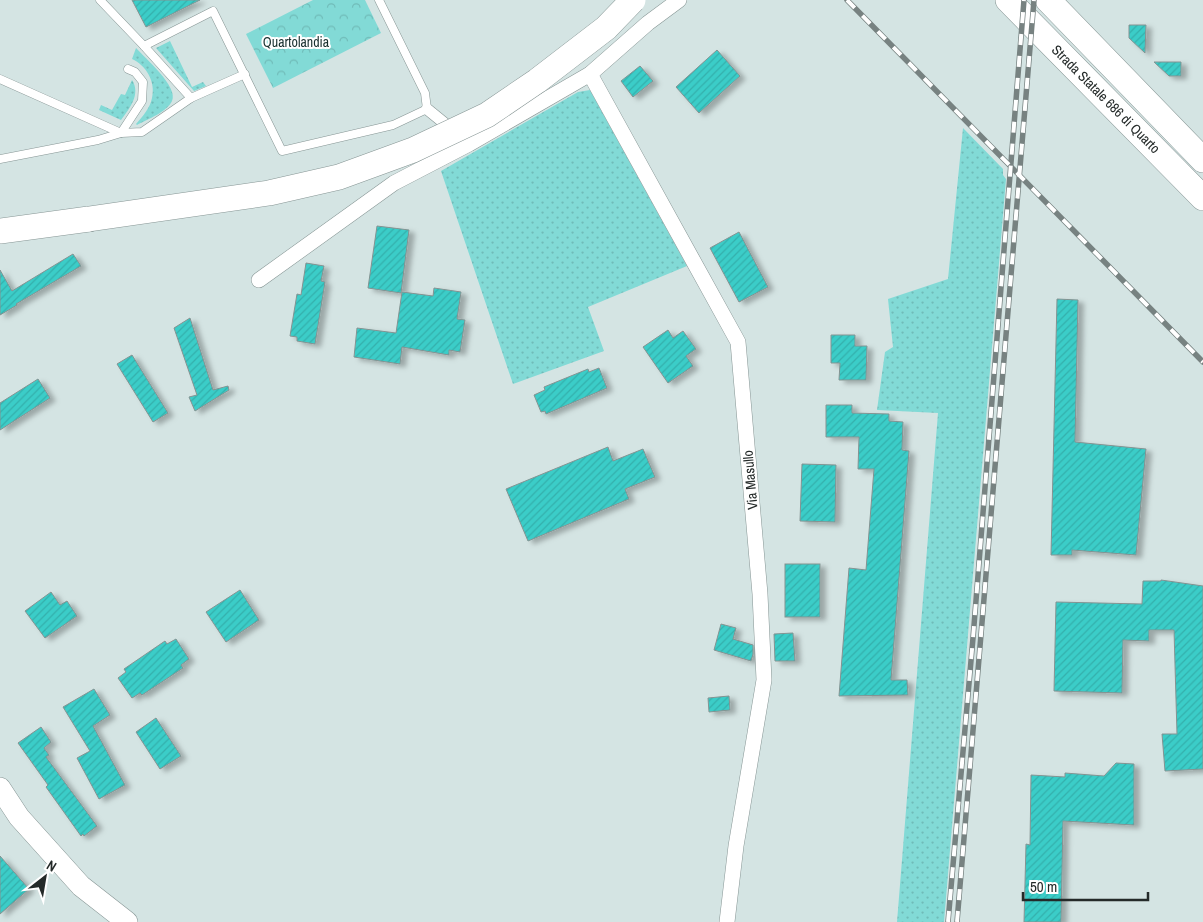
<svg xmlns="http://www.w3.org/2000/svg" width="1203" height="922" viewBox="0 0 1203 922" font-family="'Archivo Narrow',sans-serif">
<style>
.grass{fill:url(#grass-dots)}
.park{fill:url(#park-crowns)}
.building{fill:url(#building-hatch);stroke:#849392;filter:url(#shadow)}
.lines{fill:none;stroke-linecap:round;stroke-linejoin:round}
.service-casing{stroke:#869594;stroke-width:9}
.pedestrian-casing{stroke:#869594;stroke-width:12}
.minor-casing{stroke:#869594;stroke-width:16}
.secondary-casing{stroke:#869594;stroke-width:22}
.trunk-casing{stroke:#869594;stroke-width:26}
.service{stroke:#fff;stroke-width:8}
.pedestrian{stroke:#fff;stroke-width:11}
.minor{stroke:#fff;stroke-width:15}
.secondary{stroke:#fff;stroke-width:21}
.trunk{stroke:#fff;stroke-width:25}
.rail-casing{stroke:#778281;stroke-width:5.5}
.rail{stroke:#fff;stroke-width:4;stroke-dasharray:11;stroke-linecap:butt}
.trunk-bridge-casing{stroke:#869594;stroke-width:26;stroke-linecap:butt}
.trunk-bridge{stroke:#fff;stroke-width:25}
.labels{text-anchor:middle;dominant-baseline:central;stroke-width:4;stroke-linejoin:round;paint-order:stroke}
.park-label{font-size:14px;fill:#182f2e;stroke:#fff}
.street-label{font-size:14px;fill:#242a29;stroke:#fff}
</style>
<defs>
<pattern id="grass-dots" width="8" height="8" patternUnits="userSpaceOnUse" patternTransform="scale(1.25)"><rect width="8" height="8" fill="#82dad6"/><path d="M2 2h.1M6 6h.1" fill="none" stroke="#70bbb8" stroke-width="1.8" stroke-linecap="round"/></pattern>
<pattern id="park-crowns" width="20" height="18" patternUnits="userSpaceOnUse" patternTransform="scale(1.25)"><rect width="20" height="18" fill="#82dad6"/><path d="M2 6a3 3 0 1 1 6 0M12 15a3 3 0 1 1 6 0" fill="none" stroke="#70bbb8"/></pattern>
<pattern id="building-hatch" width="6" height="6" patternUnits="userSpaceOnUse" patternTransform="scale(1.25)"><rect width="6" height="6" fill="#3bcdc8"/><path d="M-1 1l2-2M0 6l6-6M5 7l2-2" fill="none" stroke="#34b0ac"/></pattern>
<filter id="shadow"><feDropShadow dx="5.5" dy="3" stdDeviation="2.5" flood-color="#0004"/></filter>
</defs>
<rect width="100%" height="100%" fill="#d4e4e3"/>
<!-- grass -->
<g class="grass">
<polygon points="170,41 192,87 203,82 206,86 194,91 156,48"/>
<path d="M136 48C145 58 179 87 172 101 167 112 148 119 137 125L136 124C143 116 150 108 152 98 156 82 146 65 132 59Z"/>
<path d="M132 80C141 94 130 108 121 120L99 110 101 105 112 110 121 94 125 95Z"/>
<polygon points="590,90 687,266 588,307 604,351 513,384 441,171 578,92"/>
<polygon points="963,128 1003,169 1003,175 1006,179 944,922 897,922 938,413 877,410 885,352 893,347 888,299 948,279"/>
</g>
<!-- park -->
<polygon class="park" points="313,0 365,0 381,33 273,88 246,34"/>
<!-- building -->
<g class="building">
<polygon points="132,0 200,0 146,27"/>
<polygon points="1129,25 1146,25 1145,53 1129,38"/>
<polygon points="717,50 740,76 699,113 676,87"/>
<polygon points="1154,62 1181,62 1181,76 1169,76"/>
<polygon points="640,66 653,81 633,97 621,81"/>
<polygon points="377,226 409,230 401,293 368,288"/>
<polygon points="739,232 768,287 739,302 710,248"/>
<polygon points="73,254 81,266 16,304 17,305 0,315 0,270 12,291"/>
<polygon points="306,263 324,266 321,281 325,282 315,344 297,341 297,337 290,336 297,294 301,295"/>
<polygon points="434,288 461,292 457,319 465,320 460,352 449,350 449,355 402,347 400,364 354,357 357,328 396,333 402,292 433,296"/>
<polygon points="1057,299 1078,300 1075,442 1146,449 1136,555 1072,550 1072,555 1051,555"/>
<polygon points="190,318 213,390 228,386 229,390 195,411 189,397 197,395 174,328"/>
<polygon points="668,330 673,338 683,331 696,349 686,356 693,366 668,383 643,347"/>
<polygon points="831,335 855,335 855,346 867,346 866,380 839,380 840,363 831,363"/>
<polygon points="132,355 168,413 153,422 117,364"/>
<polygon points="599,368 607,388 546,414 545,411 541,412 534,395 545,390 544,387 588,369 589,372"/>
<polygon points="38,379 50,398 0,430 0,403"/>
<polygon points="826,405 852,405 852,413 889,414 889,421 903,422 902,450 909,451 891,680 907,680 908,695 839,696 849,568 866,570 874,469 858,469 859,437 826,437"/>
<polygon points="608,447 613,461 643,449 655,477 625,489 629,499 528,541 506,489"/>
<polygon points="802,464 836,465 835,522 800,521"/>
<rect x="785" y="564" width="35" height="53"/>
<polygon points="1161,580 1203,586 1203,769 1165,771 1162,734 1177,734 1174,630 1149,630 1149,641 1123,640 1122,693 1054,691 1056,602 1142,604 1143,581 1161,581"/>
<polygon points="240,590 259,620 226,642 206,612"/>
<polygon points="51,592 60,605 67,601 77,616 45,638 25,611"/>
<polygon points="721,624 736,628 733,639 753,645 753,654 751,661 714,650"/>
<polygon points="793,633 795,661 775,661 774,634"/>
<polygon points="176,639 189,659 181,665 183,668 142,695 140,693 132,698 118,678 126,672 124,669 165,641 167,644"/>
<polygon points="94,689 110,715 93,726 125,785 99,799 77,758 90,751 63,707"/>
<polygon points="729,696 730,710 709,712 708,698"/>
<polygon points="156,718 181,756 160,769 136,732"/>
<polygon points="41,727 51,742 44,748 49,755 46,757 97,826 84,836 83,834 81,836 46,787 48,785 18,743"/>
<polygon points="1116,763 1134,764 1134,825 1063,821 1061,922 1024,922 1026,844 1030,845 1031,775 1065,777 1065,773 1104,776"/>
<polygon points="0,856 29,889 0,914"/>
</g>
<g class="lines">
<!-- service casing -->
<g class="service-casing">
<g id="service">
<polyline points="144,46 213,11 282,151 393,125 427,109 425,93 379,0"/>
<polyline points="0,79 121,133 142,132 191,98 144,46 100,0"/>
<polyline points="191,98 245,74"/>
<polyline points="0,159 98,140 121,133 142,101 143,82 135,72 128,69"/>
</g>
</g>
<!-- pedestrian casing -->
<g class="pedestrian-casing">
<polyline id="pedestrian" points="427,109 454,131"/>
</g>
<!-- minor casing -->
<g class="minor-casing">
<g id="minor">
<polyline points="590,74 738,342 760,594 764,680 736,846 727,922"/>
<polyline points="259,280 394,183 469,144 590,74 648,23 679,0"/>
</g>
</g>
<!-- secondary casing -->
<g class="secondary-casing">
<polyline id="secondary" points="0,788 19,817 81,886 127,922"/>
</g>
<!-- trunk casing -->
<g class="trunk-casing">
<g id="trunk">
<polyline points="1008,0 1203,198"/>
<polyline points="1048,0 1203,160"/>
<polyline points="0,231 89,219"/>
</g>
</g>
<!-- service -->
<use href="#service" class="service"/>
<!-- pedestrian -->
<use href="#pedestrian" class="pedestrian"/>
<!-- minor -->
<use href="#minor" class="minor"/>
<!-- secondary -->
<use href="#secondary" class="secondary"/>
<!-- trunk -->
<use href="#trunk" class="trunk"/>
<!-- rail casing -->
<g class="rail-casing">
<g id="rail">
<polyline points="847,0 1203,362"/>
<polyline points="948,922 973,638 1024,0"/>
<polyline points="957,922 1034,0"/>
</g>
</g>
<!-- rail -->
<use href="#rail" class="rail"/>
<!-- trunk-bridge casing -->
<g class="trunk-bridge-casing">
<polyline id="trunk-bridge" points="89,219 269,193 339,177 413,150 487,115 537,81 606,28 633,0"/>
</g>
<!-- trunk-bridge -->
<use href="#trunk-bridge" class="trunk-bridge"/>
</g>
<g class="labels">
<!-- park labels -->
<g class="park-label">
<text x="296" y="42">Quartolandia</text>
</g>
<!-- street labels -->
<g class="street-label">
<text transform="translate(1106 99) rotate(45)">Strada Statale 686 di Quarto</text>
<text transform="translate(750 480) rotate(-95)">Via Masullo</text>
</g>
</g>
<!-- north arrow -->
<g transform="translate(45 877) rotate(31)" stroke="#ffffff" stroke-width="4" paint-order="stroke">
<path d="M0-4L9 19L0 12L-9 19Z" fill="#242a29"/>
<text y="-8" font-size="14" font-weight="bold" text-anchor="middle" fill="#242a29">N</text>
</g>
<!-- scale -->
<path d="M1023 892v8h125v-8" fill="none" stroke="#242a29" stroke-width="2.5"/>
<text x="1030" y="892" font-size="15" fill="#242a29" stroke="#ffffff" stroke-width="4" paint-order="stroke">50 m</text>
</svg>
